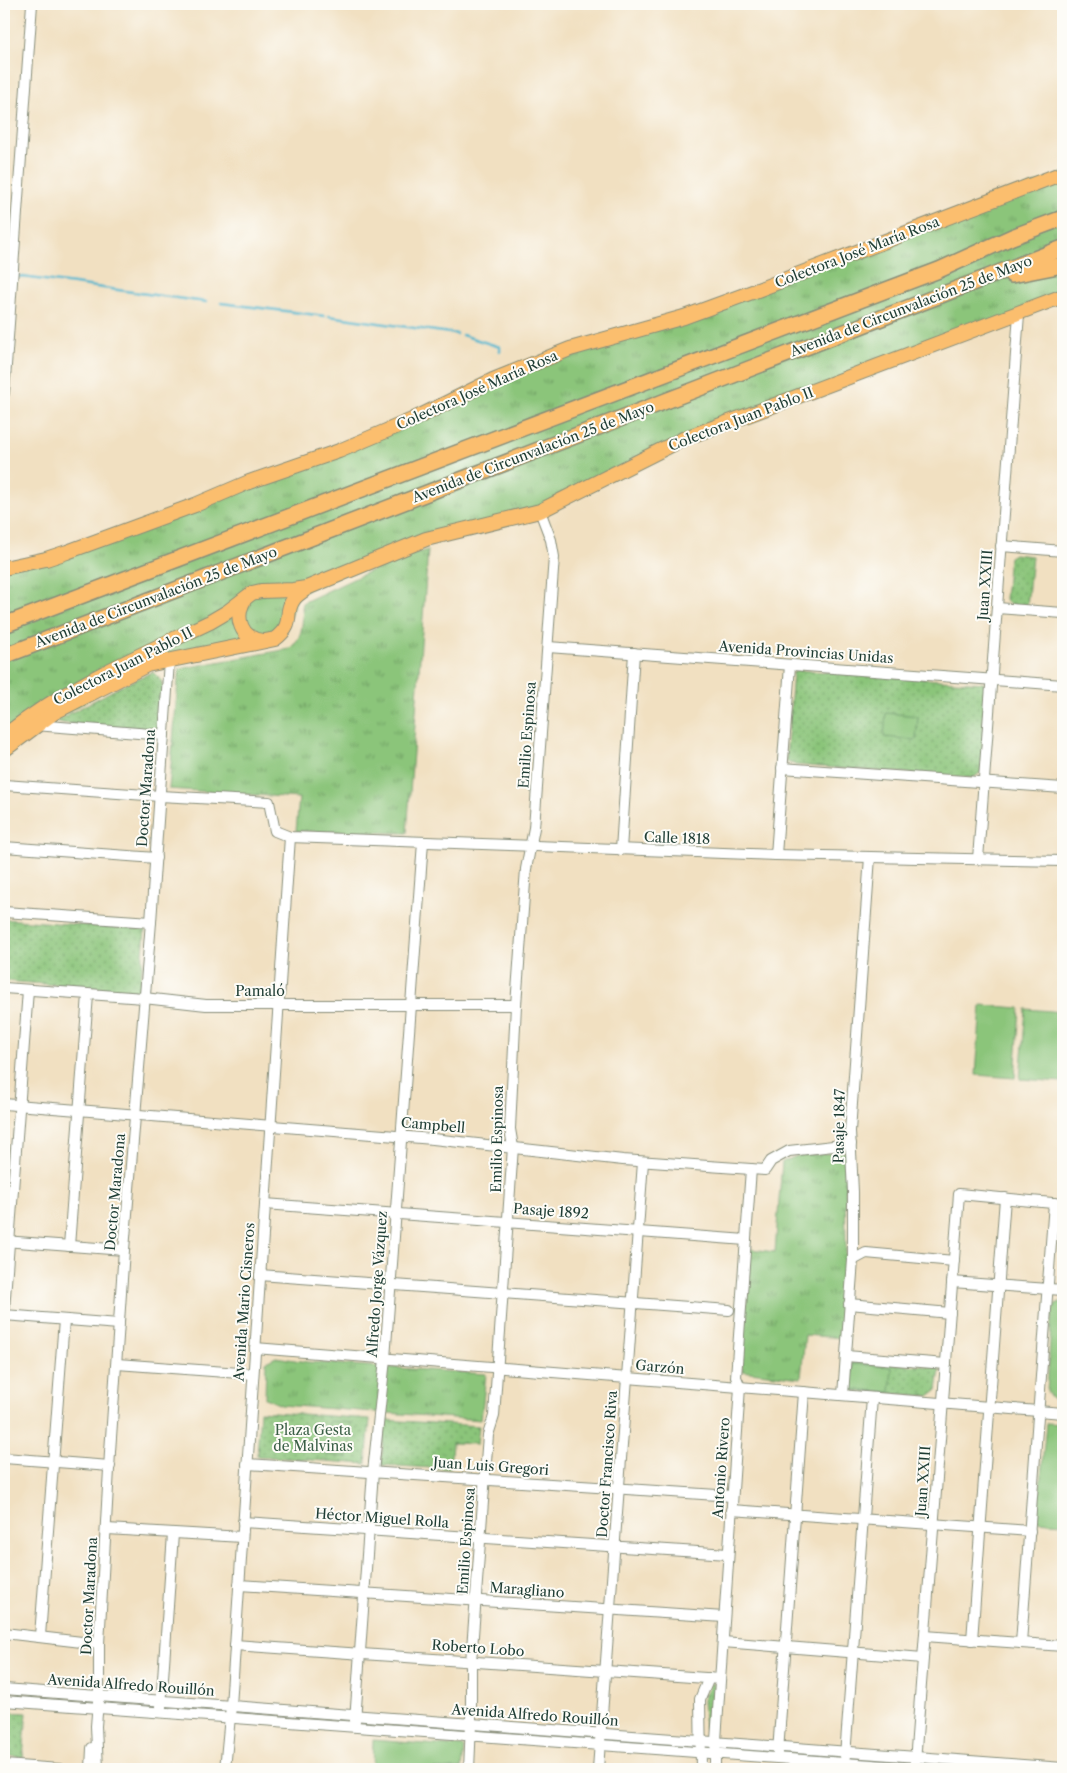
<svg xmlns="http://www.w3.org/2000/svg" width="1067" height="1773" viewBox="0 0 1067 1773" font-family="'Libre Caslon Text',serif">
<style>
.grass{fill:url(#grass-tufts);stroke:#558157}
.park{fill:url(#park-dots);stroke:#558157}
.garden{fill:#8bc57a;stroke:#558157}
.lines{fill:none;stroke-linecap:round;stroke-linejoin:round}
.stream{stroke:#50b6ce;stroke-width:2.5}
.minor-casing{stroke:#888e7a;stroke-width:12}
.major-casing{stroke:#888e7a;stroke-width:16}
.highway-casing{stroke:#888e7a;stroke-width:18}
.minor{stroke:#fff;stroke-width:10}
.major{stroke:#fbbe6e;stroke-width:14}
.highway{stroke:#fbbe6e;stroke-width:15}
.labels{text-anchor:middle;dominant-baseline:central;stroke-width:4;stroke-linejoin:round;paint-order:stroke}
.street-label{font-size:14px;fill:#1f3d34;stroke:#fdfcf7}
.park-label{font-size:14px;fill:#3a5f46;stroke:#fdfcf7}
</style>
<defs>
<pattern id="grass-tufts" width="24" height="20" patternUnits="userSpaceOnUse" patternTransform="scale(1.25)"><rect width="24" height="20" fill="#8bc57a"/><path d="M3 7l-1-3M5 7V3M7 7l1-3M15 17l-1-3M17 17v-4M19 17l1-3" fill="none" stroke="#71a165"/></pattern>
<pattern id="park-dots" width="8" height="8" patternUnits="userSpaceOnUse" patternTransform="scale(1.25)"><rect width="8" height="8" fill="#8bc57a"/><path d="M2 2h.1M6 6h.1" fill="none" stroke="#71a165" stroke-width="1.8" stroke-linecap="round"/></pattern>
</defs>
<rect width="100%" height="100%" fill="#fdfcf7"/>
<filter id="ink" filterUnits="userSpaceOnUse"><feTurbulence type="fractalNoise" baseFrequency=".02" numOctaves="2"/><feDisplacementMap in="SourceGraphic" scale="10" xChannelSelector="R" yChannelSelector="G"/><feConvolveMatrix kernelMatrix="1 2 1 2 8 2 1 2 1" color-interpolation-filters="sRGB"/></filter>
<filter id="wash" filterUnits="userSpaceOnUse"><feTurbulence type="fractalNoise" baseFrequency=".0096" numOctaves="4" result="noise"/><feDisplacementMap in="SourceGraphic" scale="20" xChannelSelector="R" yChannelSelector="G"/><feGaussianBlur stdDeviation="1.12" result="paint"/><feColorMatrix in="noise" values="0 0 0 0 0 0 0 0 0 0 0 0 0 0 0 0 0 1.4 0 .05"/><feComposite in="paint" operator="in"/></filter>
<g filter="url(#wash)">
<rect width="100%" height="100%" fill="#f1e0c1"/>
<!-- grass -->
<g class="grass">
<polygon points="1063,173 1063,296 759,411 540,511 426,539 299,593 283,633 147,665 4,750 4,568 195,505 493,380 684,317"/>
<path d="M428 550 407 833 296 831 299 798 169 789 179 669 289 649C304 637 303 622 302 603L400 557Z"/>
<polygon points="845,1152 846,1260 842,1338 805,1335 801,1378 742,1371 750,1249 775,1252 782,1162 797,1156"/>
<polygon points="276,1357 307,1362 486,1374 481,1420 281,1405 265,1398 266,1362"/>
<polygon points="713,1683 714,1685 713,1729 707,1730 704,1728 703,1699 710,1684"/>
<polygon points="613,1739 683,1744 684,1747 612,1742"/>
</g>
<!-- park -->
<g class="park">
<polygon points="1014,554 1032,556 1027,606 1010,605 1005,599 1009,557"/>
<polygon points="796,670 983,683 986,687 981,772 973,778 795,765 786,760 793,673"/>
<polygon points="153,672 161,680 164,692 160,728 157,732 63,723 56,721 123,685"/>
<polygon points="4,919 145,930 140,991 4,981"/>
<polygon points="855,1361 936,1367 940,1370 937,1390 929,1396 854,1391 850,1388 851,1363"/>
<polygon points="260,1411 370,1419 366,1464 257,1456"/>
<polygon points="385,1420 479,1426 477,1444 452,1443 450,1469 381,1465"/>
<polygon points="4,1712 27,1713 23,1757 4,1756"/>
</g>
<!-- garden -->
<g class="garden">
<polygon points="886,713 918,716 916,740 884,737"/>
<polygon points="981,1005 1020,1008 1015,1078 976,1075"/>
<polygon points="1026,1009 1063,1012 1063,1082 1020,1079"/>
<polygon points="1060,1302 1063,1302 1063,1400 1053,1399 1047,1392 1052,1306"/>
<polygon points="853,1364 892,1367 890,1392 851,1389"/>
<polygon points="329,1421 351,1423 348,1457 326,1455"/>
<polygon points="1046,1423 1063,1424 1063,1523 1037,1521"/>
<polygon points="373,1740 464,1747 462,1769 372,1769"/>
</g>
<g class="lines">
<!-- stream -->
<g class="stream">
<polyline points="15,276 206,302"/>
<polyline points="221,303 325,316"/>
<polyline points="329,316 457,334"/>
<polyline points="462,335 500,347 500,351"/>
</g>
</g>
</g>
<g filter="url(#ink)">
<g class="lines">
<!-- minor casing -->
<g class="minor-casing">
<g id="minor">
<polyline points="4,393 32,4"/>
<polyline points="1001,546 1063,551"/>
<polyline points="997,608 1063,613"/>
<polyline points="548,647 1063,685"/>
<polyline points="35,725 164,735"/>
<polyline points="782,768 1063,788"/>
<polyline points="4,785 160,796 269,802 275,831 290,837 776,855 1063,861"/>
<polyline points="4,847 156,858"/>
<polyline points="621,850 634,653"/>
<polyline points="776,855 790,665"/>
<polyline points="978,859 1019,314"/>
<polyline points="4,912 151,922"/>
<polyline points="4,988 144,998 206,1005 516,1005"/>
<polyline points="4,1104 433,1139 623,1160 765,1170 771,1161 789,1151 851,1144"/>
<polyline points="265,1204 746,1240"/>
<polyline points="4,1241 124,1250"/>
<polyline points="69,1246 88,995"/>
<polyline points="853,1260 866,1253 954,1261"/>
<polyline points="260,1275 729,1310"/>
<polyline points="952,1282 1063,1290"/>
<polyline points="849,1304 950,1313"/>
<polyline points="4,1310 28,990"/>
<polyline points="4,1315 119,1324"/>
<polyline points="255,1348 1063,1413"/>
<polyline points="846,1356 946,1364"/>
<polyline points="117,1364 253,1374"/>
<polyline points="843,1395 853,1260 853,1192 850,1131 870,857"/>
<polyline points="4,1458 110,1466"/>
<polyline points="247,1464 732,1496"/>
<polyline points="731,1510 1030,1531"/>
<polyline points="243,1522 728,1554"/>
<polyline points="107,1529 242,1537"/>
<polyline points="239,1585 724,1617"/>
<polyline points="4,1633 99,1644"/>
<polyline points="40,1636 64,1320"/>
<polyline points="925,1636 1063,1646"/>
<polyline points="972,1640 1005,1198"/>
<polyline points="723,1642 923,1658"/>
<polyline points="1021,1643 1054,1203"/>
<polyline points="235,1645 720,1679"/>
<polyline points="4,1689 1063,1768"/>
<polyline points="4,1701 926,1769"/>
<polyline points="161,1707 173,1534"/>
<polyline points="355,1721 373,1472 385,1359 423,842"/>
<polyline points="778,1752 804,1392"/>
<polyline points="845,1756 872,1398"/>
<polyline points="915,1762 959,1194 1063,1204"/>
<polyline points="4,1765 60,1769"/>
<polyline points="91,1769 92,1748"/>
<polyline points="98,1769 96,1726 99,1689 99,1644 110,1452 124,1250 151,922 169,661"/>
<polyline points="225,1769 231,1706 290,837"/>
<polyline points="469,1769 471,1724 471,1662 488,1435 494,1416 513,1147 510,1129 516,1005 526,869 534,828 554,557 551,540 540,511"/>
<polyline points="598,1769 643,1162"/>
<polyline points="701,1769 700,1699 709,1678"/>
<polyline points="715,1769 715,1755 740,1387 736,1377 751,1169"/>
</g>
</g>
<!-- major casing -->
<g class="major-casing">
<g id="major">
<polyline points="4,568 46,559 67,552 195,505 249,482 339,451 412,420 493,380 570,349 684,317 755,291 1063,173"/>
<path d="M244 600C234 618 241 639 263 641"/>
<path d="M4 736C66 687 139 656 210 622L227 612 252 593 261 591 293 590 306 588"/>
<path d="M4 750 55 712 147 665 275 639C296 623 283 615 293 600 297 594 303 591 309 587L426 539 540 511 685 438 759 411 1063 296"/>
</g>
</g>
<!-- highway casing -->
<g class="highway-casing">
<g id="highway">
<polyline points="1012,275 1063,265"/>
<polyline points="4,625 939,270 1012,237 1063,218"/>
<polyline points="4,656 1063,248"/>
</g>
</g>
<!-- minor -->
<use href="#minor" class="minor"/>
<!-- major -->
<use href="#major" class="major"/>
<!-- highway -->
<use href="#highway" class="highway"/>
</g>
</g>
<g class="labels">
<!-- street labels -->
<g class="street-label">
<text transform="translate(857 252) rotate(-21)">Colectora José María Rosa</text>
<text transform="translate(911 306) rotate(-21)">Avenida de Circunvalación 25 de Mayo</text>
<text transform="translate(477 390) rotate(-24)">Colectora José María Rosa</text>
<text transform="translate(741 419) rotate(-21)">Colectora Juan Pablo II</text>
<text transform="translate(533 452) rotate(-21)">Avenida de Circunvalación 25 de Mayo</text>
<text transform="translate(985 585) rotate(-86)">Juan XXIII</text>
<text transform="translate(156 597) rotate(-21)">Avenida de Circunvalación 25 de Mayo</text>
<text transform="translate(806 652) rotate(4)">Avenida Provincias Unidas</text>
<text transform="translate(123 666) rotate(-27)">Colectora Juan Pablo II</text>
<text transform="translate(527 735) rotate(-86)">Emilio Espinosa</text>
<text transform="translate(146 788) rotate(-86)">Doctor Maradona</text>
<text transform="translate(677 838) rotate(2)">Calle 1818</text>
<text x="260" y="991">Pamaló</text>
<text transform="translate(433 1125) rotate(5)">Campbell</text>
<text transform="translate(839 1126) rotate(-89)">Pasaje 1847</text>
<text transform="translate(497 1139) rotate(-89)">Emilio Espinosa</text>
<text transform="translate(115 1192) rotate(-85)">Doctor Maradona</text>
<text transform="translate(551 1211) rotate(4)">Pasaje 1892</text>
<text transform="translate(377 1284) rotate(-86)">Alfredo Jorge Vázquez</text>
<text transform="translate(244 1302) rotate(-86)">Avenida Mario Cisneros</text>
<text transform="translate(660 1367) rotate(5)">Garzón</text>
<text transform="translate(607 1464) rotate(-86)">Doctor Francisco Riva</text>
<text transform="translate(491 1466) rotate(4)">Juan Luis Gregori</text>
<text transform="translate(721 1468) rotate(-86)">Antonio Rivero</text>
<text transform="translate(923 1481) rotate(-86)">Juan XXIII</text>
<text transform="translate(382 1518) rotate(4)">Héctor Miguel Rolla</text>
<text transform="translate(466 1541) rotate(-86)">Emilio Espinosa</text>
<text transform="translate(527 1590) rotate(4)">Maragliano</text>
<text transform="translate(89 1596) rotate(-87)">Doctor Maradona</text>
<text transform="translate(478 1648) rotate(4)">Roberto Lobo</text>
<text transform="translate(131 1685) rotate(4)">Avenida Alfredo Rouillón</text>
<text transform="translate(535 1715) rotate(4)">Avenida Alfredo Rouillón</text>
</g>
<!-- park labels -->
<g class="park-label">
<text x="313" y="1430">Plaza Gesta<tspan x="313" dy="16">de Malvinas</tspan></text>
</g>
</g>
<!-- margin -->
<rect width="1067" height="1773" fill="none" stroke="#fdfcf7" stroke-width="20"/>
</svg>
